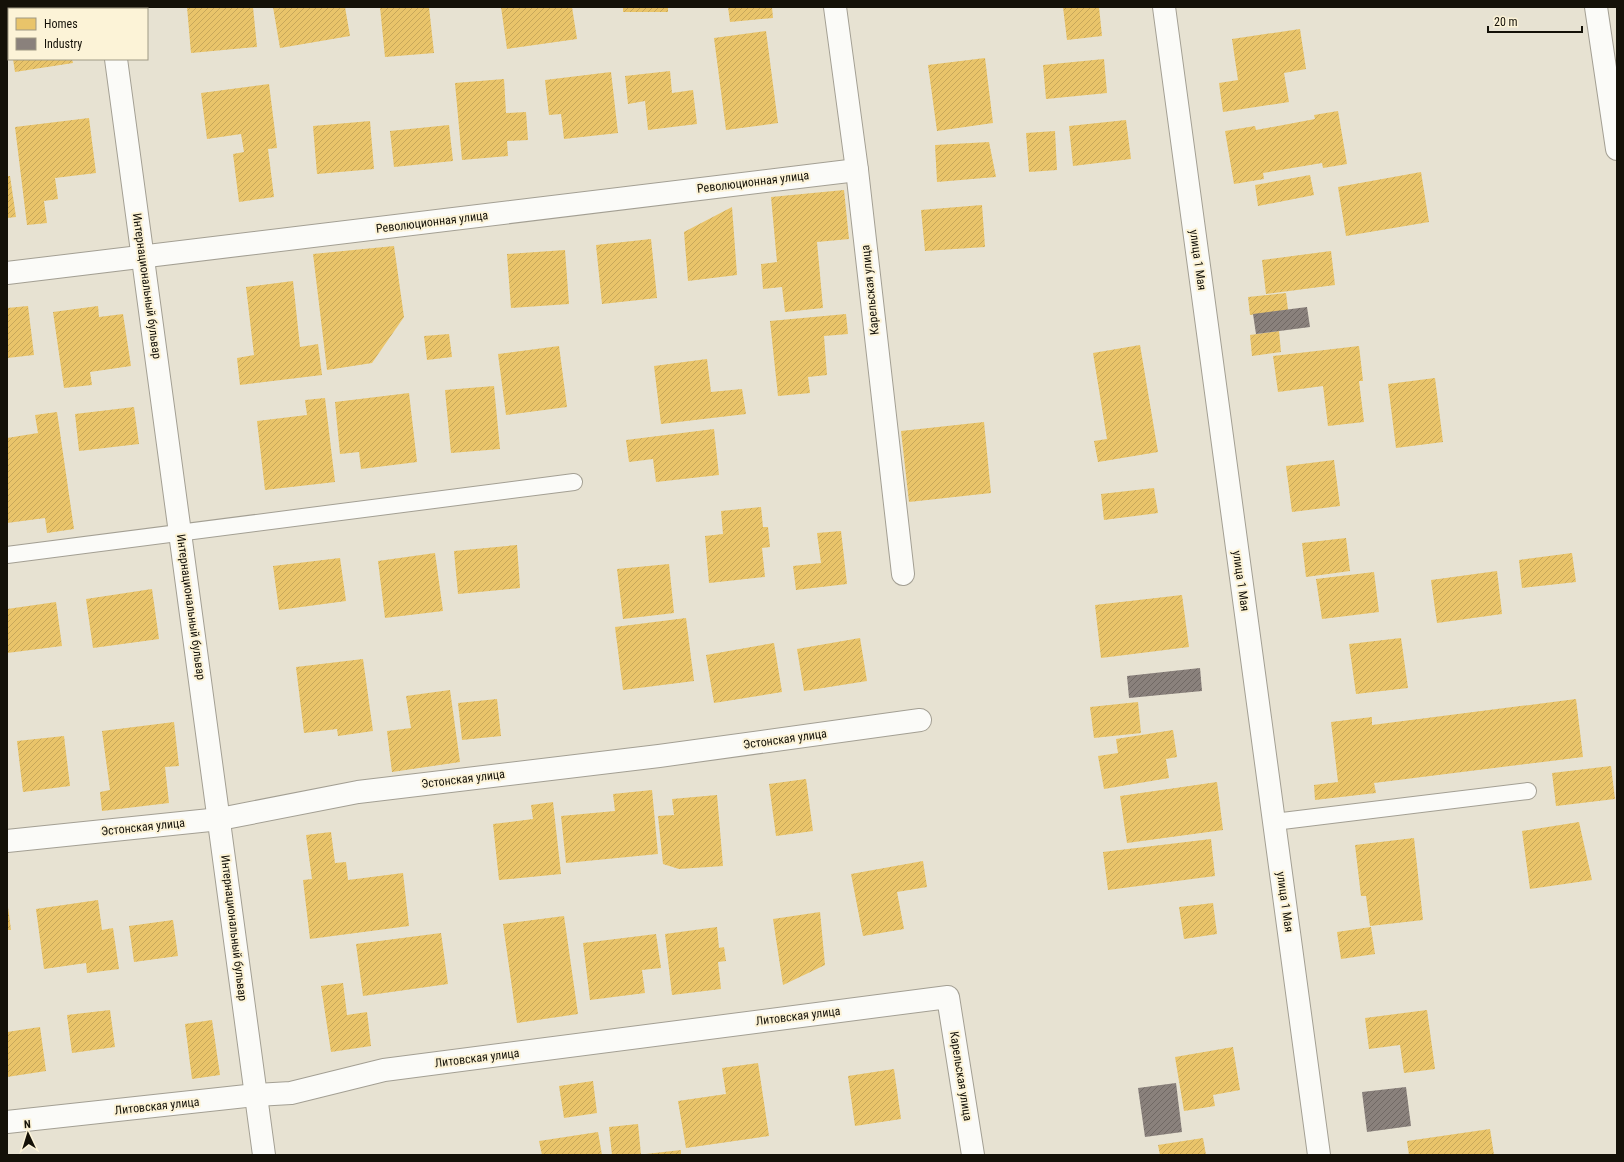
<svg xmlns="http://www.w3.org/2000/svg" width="1624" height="1162" viewBox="0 0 1624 1162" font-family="'Roboto Condensed',sans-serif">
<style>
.homes{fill:url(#homes-hatch)}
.industry{fill:url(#industry-hatch)}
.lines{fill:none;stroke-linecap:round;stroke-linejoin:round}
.service-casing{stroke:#a39f93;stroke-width:18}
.minor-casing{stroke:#a39f93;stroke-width:24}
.tertiary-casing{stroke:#a39f93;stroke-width:24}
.secondary-casing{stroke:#a39f93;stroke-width:24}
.service{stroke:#fbfbf8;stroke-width:16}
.minor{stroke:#fbfbf8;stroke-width:22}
.tertiary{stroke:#fbfbf8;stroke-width:22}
.secondary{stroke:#fbfbf8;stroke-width:22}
.labels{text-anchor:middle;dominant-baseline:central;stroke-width:4;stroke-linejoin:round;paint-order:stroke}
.street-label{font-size:12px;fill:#141108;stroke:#fcf3d7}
</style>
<defs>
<pattern id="homes-hatch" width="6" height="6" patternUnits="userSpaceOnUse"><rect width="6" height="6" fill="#e9c46a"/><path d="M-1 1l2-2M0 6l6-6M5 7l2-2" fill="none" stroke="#c7a75a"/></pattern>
<pattern id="industry-hatch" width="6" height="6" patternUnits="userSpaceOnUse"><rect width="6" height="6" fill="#8a817c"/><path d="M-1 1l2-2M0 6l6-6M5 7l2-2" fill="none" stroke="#706864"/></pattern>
</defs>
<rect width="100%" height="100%" fill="#e7e2d2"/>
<!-- homes -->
<g class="homes">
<polygon points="187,7 253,7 257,47 191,53"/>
<polygon points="273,7 345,7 350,36 280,48"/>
<polygon points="380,7 429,7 434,53 385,57"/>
<polygon points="501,7 572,7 577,39 507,49"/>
<rect x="623" y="7" width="45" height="5"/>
<polygon points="728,7 772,7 773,18 730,22"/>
<polygon points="1063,7 1099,7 1102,36 1067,40"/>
<polygon points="1300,29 1306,69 1284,73 1289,102 1223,112 1219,83 1238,80 1232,39"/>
<polygon points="766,31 778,123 726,130 714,38"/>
<polygon points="985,58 993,123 937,131 928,65"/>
<polygon points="13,59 72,59 73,63 15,72"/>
<polygon points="1104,59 1107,93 1046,99 1043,65"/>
<polygon points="670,71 672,93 693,90 697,124 648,130 645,101 628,104 625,76"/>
<polygon points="611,72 618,133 564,139 561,114 549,115 545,80"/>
<polygon points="504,79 506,113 526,112 528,140 507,141 508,156 462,160 455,83"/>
<polygon points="269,84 277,148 268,149 274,197 239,202 233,154 244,152 241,134 207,139 201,93"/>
<polygon points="1338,111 1347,164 1323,168 1322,163 1263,173 1264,179 1234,184 1225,131 1255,126 1256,130 1315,119 1314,115"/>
<polygon points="89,118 96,173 55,178 58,199 44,201 47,223 27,225 15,127"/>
<polygon points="1126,120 1131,159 1073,166 1069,126"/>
<polygon points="370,121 374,169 317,174 313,126"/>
<polygon points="449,125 453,161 394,167 390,131"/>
<polygon points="1055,131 1057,170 1029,172 1026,133"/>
<polygon points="989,142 996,177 937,182 935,145"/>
<polygon points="1421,172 1429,222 1346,236 1338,187"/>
<polygon points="1310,175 1314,195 1258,206 1255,185"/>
<polygon points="7,176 10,176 16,217 7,218"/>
<polygon points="844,190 849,239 817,242 823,308 785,312 782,287 763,289 761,264 777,262 771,197"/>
<polygon points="982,205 985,247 925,251 921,210"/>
<polygon points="732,207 737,275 688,281 684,232"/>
<polygon points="651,239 657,298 602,304 596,245"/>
<polygon points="394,246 404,317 372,363 327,370 313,254"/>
<polygon points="565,250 569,304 511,308 507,254"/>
<polygon points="1331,251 1335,285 1266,294 1262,260"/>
<polygon points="293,281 300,347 318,344 322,375 240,385 237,358 254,355 246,287"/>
<polygon points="1286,293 1288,310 1250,315 1248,297"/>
<polygon points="28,306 34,355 7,358 7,308"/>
<polygon points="98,306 99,317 123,314 131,366 90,372 92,385 64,388 53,312"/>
<polygon points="846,314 848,334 824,336 827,375 808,377 810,393 778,396 770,321"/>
<polygon points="1279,331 1281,352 1252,356 1250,335"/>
<polygon points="449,334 452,357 427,360 424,336"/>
<polygon points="1140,345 1158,452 1098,462 1094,441 1107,439 1093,353"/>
<polygon points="559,346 567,407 506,415 498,354"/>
<polygon points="1359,346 1363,381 1359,381 1364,422 1328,426 1323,386 1278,392 1273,356"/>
<polygon points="707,359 711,392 742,389 746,414 661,424 654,366"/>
<polygon points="1435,378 1443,442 1396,448 1388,384"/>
<polygon points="494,386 500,449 451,453 445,390"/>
<polygon points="409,393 417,462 361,469 359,452 340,454 335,402"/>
<polygon points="325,398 335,482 265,490 257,421 307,415 305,400"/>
<polygon points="134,407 139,444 79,451 75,414"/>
<polygon points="57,412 74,529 47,533 45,518 7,523 7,438 38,433 35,415"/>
<polygon points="984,422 991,493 909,502 901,431"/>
<polygon points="714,429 719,475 656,482 653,459 629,462 626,440"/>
<polygon points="1334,460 1340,506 1292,512 1286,466"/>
<polygon points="1154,488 1158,513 1104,520 1101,494"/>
<polygon points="761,507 763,527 768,527 770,547 762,548 765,577 709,583 705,536 723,534 721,511"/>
<polygon points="841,531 847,584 796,590 793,566 821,563 817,533"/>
<polygon points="1346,538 1350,571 1306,577 1302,543"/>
<polygon points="517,545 520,588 458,594 454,551"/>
<polygon points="435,553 443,611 385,618 378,561"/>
<polygon points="1572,553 1576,582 1522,588 1519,560"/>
<polygon points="340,558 346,601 279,610 273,566"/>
<polygon points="669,564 674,613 623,619 617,569"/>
<polygon points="1497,571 1502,614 1437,623 1431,580"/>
<polygon points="1374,572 1379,612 1322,619 1316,579"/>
<polygon points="152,589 159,639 93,648 86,599"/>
<polygon points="1182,595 1189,647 1101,658 1095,605"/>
<polygon points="56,602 62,646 7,653 7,609"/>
<polygon points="686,618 694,681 623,690 615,627"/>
<polygon points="860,638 867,681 804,691 797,649"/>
<polygon points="1401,638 1408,688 1356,694 1349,644"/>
<polygon points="774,643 782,692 714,703 706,655"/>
<polygon points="363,659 373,731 338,736 337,729 304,733 296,667"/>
<polygon points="450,690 460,762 392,772 387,731 411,728 406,696"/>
<polygon points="497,699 501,736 462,740 458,703"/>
<polygon points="1576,699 1583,757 1374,783 1376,793 1315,800 1314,785 1338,782 1331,722 1372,717 1372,725"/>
<polygon points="1138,702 1141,733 1094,738 1090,707"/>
<polygon points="174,722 179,766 165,767 169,803 102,811 100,792 110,790 102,731"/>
<polygon points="1173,730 1177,757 1166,759 1169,778 1104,789 1098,756 1118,753 1116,739"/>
<polygon points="64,736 70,786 23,792 17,741"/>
<polygon points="1611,766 1615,799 1556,806 1552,773"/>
<polygon points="806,779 813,831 776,836 769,784"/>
<polygon points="1217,782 1223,830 1127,843 1120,796"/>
<polygon points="652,790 658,854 566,863 561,816 615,811 613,794"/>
<polygon points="717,795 723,866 679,869 663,864 658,816 674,815 672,799"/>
<polygon points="553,802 561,874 499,880 493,824 533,819 531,805"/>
<polygon points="1579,822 1592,880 1530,889 1522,831"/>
<polygon points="331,832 335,863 346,862 348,880 403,873 409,926 310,939 303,880 312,879 306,835"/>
<polygon points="1414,838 1423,920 1370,926 1366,896 1361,896 1355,845"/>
<polygon points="1211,839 1215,876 1108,890 1103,852"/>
<polygon points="923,861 927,887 897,892 904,929 863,936 851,874"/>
<polygon points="98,900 102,930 113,928 119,969 87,973 86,963 44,969 36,909"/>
<polygon points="1213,903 1217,934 1184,939 1179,907"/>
<polygon points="8,907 11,930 7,930 7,908"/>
<polygon points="820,912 825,965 783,985 773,919"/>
<polygon points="564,916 578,1014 517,1023 503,924"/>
<polygon points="173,920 178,956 134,962 129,926"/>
<polygon points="717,927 719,948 724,947 726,961 718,962 721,989 672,995 665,934"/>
<polygon points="1371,927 1375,954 1341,959 1337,932"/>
<polygon points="441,933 448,984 363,996 356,944"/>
<polygon points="656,934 661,968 642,970 645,993 590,1000 583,943"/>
<polygon points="343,983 347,1015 367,1012 371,1046 331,1052 321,986"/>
<polygon points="110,1010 115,1047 72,1053 67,1015"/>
<polygon points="1427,1010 1435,1069 1404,1073 1400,1045 1369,1049 1365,1018"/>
<polygon points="212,1020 220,1075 192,1079 185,1024"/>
<polygon points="40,1027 46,1071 7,1077 7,1032"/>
<polygon points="1233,1047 1240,1090 1213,1095 1215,1106 1184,1111 1175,1057"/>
<polygon points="758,1063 769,1136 686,1148 678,1101 726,1094 722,1068"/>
<polygon points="894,1069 901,1119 855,1126 848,1076"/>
<polygon points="593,1081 597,1113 564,1118 559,1086"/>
<polygon points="638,1124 641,1155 612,1155 609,1127"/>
<polygon points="1490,1129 1494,1155 1409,1155 1407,1141"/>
<polygon points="598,1132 602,1155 542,1155 539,1141"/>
<polygon points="1203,1138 1206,1155 1160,1155 1158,1145"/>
<polygon points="681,1150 681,1155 646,1155 646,1154"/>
</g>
<!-- industry -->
<g class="industry">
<polygon points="1307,307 1310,327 1256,334 1253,314"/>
<polygon points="1200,668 1202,691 1129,698 1127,676"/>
<polygon points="1176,1083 1182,1132 1145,1137 1138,1088"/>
<polygon points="1406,1087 1411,1126 1367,1132 1362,1092"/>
</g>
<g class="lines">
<!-- service casing -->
<g class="service-casing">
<g id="service">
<polyline points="7,555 574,482"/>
<polyline points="1274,822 1528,791"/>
</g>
</g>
<!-- minor casing -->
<g class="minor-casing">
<g id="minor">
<polyline points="109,7 110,9"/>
<polyline points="835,7 857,170 903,574"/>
<polyline points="116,59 264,1155"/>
<polyline points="7,273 857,170"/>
<polyline points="7,841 220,819 358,792 659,756 920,720"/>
<polyline points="7,1122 256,1095 291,1093 384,1070 948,997 973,1155"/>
</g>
</g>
<!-- tertiary casing -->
<g class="tertiary-casing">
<polyline id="tertiary" points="1596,7 1617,149"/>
</g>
<!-- secondary casing -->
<g class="secondary-casing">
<polyline id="secondary" points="1164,7 1319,1155"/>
</g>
<!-- service -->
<use href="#service" class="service"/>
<!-- minor -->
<use href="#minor" class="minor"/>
<!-- tertiary -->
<use href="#tertiary" class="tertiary"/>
<!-- secondary -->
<use href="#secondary" class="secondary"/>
</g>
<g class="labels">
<!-- street labels -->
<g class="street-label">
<text transform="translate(753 182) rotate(-7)">Революционная улица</text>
<text transform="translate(432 222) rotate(-7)">Революционная улица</text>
<text transform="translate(1198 260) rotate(82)">улица 1 Мая</text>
<text transform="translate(147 286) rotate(82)">Интернациональный бульвар</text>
<text transform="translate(870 290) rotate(-96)">Карельская улица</text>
<text transform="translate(1241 581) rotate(82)">улица 1 Мая</text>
<text transform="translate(191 607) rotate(82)">Интернациональный бульвар</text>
<text transform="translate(785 739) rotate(-8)">Эстонская улица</text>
<text transform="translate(463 779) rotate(-7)">Эстонская улица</text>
<text transform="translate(143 827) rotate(-6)">Эстонская улица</text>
<text transform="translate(1285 902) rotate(82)">улица 1 Мая</text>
<text transform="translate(234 928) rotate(83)">Интернациональный бульвар</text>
<text transform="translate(798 1016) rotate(-7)">Литовская улица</text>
<text transform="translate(477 1058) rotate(-7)">Литовская улица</text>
<text transform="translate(961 1076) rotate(81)">Карельская улица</text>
<text transform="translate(157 1106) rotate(-6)">Литовская улица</text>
</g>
</g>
<!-- border -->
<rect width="1624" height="1162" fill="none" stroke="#141108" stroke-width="16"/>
<!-- legend -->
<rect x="8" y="8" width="140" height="52" fill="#fcf3d7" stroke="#9f9984"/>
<rect x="16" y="18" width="20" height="12" fill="#e9c46a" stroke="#9f9984"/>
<text x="44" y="28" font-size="12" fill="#141108">Homes</text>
<rect x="16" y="38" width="20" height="12" fill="#8a817c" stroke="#9f9984"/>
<text x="44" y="48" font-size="12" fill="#141108">Industry</text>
<!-- north arrow -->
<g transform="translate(28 1134) rotate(356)" stroke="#fcf3d7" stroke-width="3" paint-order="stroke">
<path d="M0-3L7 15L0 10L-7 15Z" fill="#141108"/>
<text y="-6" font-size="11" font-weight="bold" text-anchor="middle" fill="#141108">N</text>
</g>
<!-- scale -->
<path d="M1488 26v6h94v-6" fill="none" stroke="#141108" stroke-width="2"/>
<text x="1494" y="26" font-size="12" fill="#141108" stroke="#fcf3d7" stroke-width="3" paint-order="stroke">20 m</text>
</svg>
